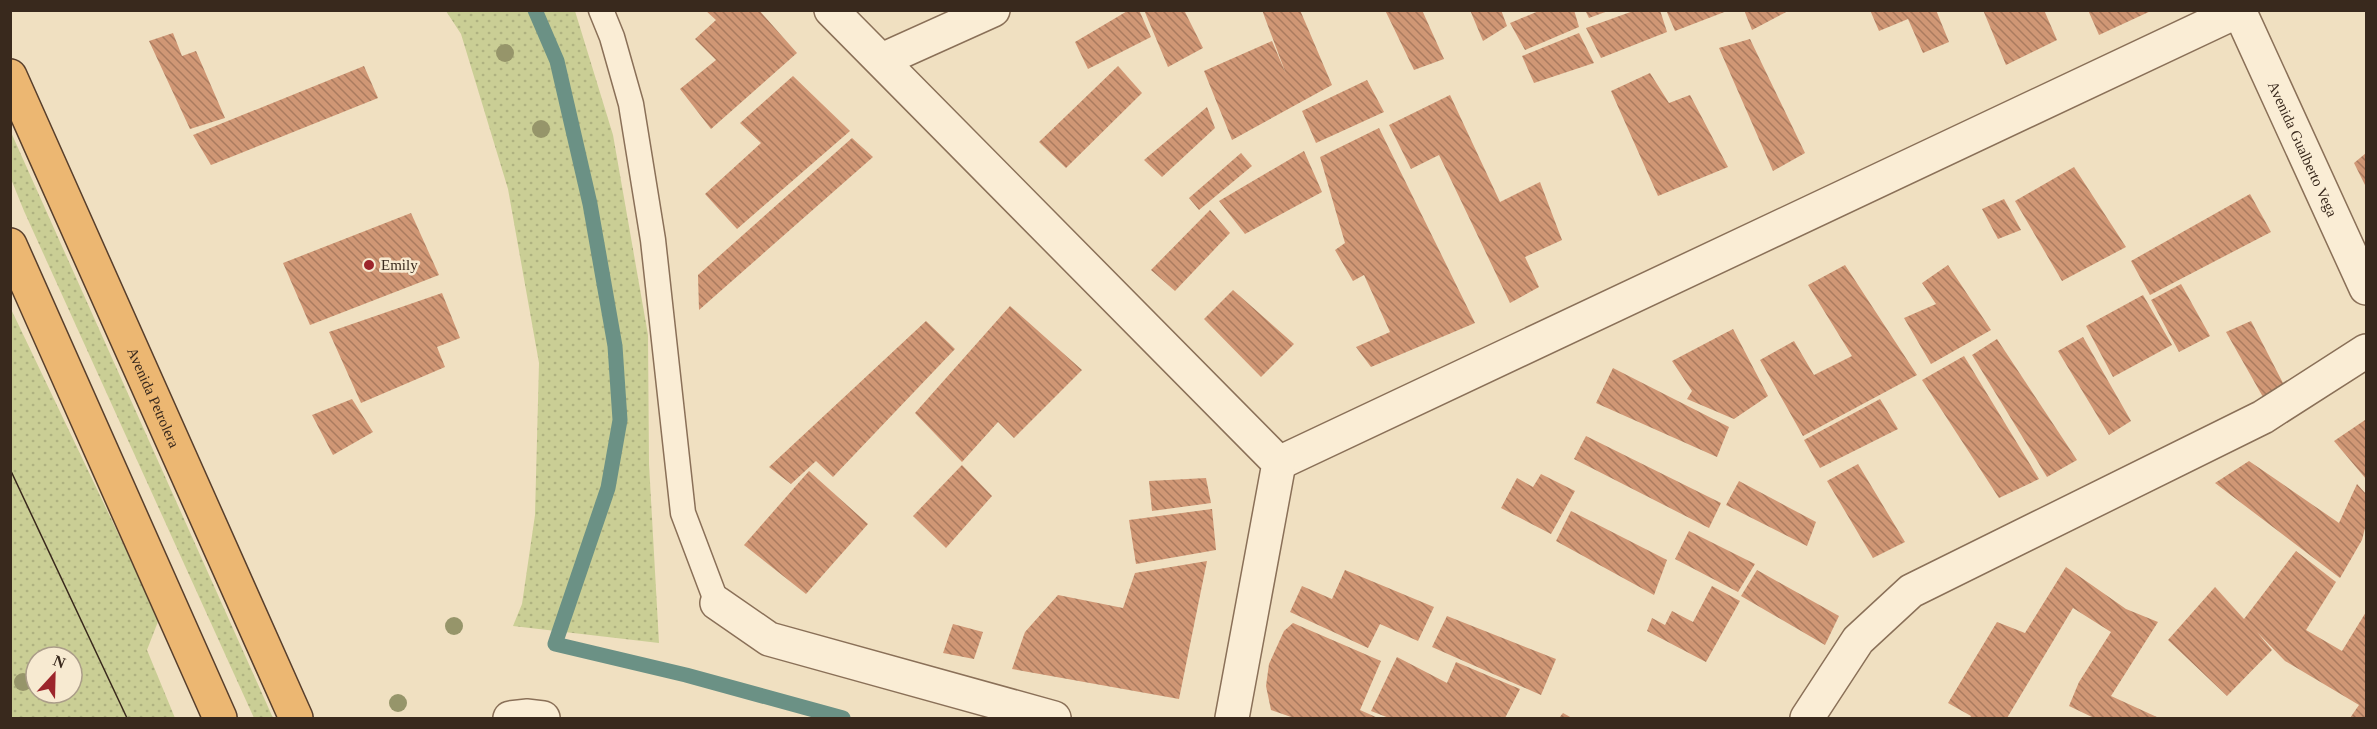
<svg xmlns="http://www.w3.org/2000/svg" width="2377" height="729" viewBox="0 0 2377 729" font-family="Georgia,serif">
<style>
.grass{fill:url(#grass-dots);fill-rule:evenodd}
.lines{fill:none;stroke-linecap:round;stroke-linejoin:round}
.stream{stroke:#6b9185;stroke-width:15}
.building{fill:url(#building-back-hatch)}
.service-casing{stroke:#8a7058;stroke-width:27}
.minor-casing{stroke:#8a7058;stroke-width:36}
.tertiary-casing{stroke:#8a7058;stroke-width:36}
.trunk-casing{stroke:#583f2c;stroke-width:36}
.service{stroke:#faedd5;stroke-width:24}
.minor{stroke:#faedd5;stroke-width:33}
.tertiary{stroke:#faedd5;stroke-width:33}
.trunk{stroke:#ecb772;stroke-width:33}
.tram{stroke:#39291d;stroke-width:1.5}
.tree{fill:#96956a}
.poi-dot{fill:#9c252b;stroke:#f7ead1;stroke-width:2}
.labels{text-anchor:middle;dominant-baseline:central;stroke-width:5;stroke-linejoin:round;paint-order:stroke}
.street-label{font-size:15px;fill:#39291d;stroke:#f7ead1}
.poi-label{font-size:15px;fill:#39291d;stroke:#f7ead1;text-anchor:start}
</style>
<defs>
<pattern id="grass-dots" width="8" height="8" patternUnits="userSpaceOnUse" patternTransform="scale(1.5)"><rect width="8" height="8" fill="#cace95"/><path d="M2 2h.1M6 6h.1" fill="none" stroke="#aeb180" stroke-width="1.8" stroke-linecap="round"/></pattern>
<pattern id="building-back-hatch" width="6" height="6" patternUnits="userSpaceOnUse" patternTransform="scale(1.5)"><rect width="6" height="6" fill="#d09775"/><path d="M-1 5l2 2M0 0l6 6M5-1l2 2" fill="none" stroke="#aa7b5f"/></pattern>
</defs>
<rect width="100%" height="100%" fill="#f0e0c1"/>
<!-- grass -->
<g class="grass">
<polygon points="446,11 575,11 613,135 648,335 649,464 659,643 513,626 522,604 535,515 539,363 508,189 461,34"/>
<polygon points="10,130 273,718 254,718 24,211 11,179"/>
<path d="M10 307 159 619 147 650 175 718H11ZM36 657H72V693H36Z"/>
</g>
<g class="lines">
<!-- stream -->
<polyline class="stream" points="535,10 557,61 590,204 615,346 620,420 608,488 555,644 686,675 843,718"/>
</g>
<!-- building -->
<g class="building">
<polygon points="705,10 759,10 797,53 711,129 680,89 716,60 695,39 716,20"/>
<polygon points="1129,10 1139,10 1151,37 1088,69 1075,42"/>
<polygon points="1144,10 1184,10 1203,48 1168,67"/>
<polygon points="1262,10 1300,10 1332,85 1232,140 1204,71 1272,41 1286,74"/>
<polygon points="1385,10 1422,10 1444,59 1414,70"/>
<polygon points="1470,10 1501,10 1507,26 1483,41"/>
<polygon points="1541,10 1574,10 1579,27 1525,50 1510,23"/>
<polygon points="1585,10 1608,10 1608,11 1589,18"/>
<polygon points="1636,10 1660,10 1667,32 1601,58 1586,28"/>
<polygon points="1666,10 1727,10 1727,11 1675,31"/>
<polygon points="1744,10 1790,10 1752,30"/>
<polygon points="1870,10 1936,10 1949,42 1923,53 1908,19 1879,31"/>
<polygon points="1983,10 2044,10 2057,40 2006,65"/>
<polygon points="2088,10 2153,10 2099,35"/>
<polygon points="173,33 182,56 196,51 225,118 190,129 149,41"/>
<polygon points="1579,33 1594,63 1534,83 1522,56"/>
<polygon points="1750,39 1805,153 1773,171 1719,48"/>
<polygon points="364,66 378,98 211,165 193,135"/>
<polygon points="1118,66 1142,93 1066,168 1039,142"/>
<polygon points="1650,73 1669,103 1690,95 1728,167 1658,196 1611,91"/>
<polygon points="793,76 850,131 737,229 705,194 761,143 740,123"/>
<polygon points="1367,80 1384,112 1316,143 1302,111"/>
<polygon points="1450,95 1500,202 1540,182 1562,240 1525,257 1539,287 1510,303 1439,155 1411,169 1389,125"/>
<polygon points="1207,107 1215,128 1162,177 1144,160"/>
<polygon points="1379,128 1475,323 1371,367 1356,347 1390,332 1364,275 1353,281 1335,250 1345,243 1320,157"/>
<polygon points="852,138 873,157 699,310 698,275"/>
<polygon points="1304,151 1322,192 1245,234 1219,201"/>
<polygon points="1241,153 1252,166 1199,210 1189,198"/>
<polygon points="2366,153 2366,187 2354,163"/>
<polygon points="2074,167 2126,247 2062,281 2015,201"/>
<polygon points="2250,194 2271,232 2150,295 2131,261"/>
<polygon points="2004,199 2021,230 1998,239 1982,209"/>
<polygon points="1210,210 1230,233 1175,291 1151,270"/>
<polygon points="411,213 439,275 310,325 283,263"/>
<polygon points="1845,265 1917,375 1803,436 1760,360 1794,341 1814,375 1852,356 1808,285"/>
<polygon points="1948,265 1991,330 1931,364 1904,318 1936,304 1922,283"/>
<polygon points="2181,284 2210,336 2179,352 2151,300"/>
<polygon points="1233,290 1294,344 1261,377 1204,319"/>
<polygon points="442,293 460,338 437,347 445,367 361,403 329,332"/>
<polygon points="2143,295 2172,345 2113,377 2086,326"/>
<polygon points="1010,306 1082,370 1014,438 998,422 962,462 915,413"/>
<polygon points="926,321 955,349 833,477 816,461 791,484 769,467"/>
<polygon points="2251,321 2284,385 2263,397 2226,332"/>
<polygon points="1733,329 1768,396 1734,419 1687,399 1692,391 1672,361"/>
<polygon points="2083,337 2131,421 2109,435 2058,351"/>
<polygon points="1997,339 2077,460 2047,477 1972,355"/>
<polygon points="1964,356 2039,479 1999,498 1922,380"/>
<polygon points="1613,368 1729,427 1717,457 1596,403"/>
<polygon points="352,399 373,432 333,455 312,415"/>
<polygon points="1880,399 1898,429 1820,468 1804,440"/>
<polygon points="2365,420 2366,422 2366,479 2334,441"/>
<polygon points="1586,436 1721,503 1709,528 1574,459"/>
<polygon points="2249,461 2339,523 2357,484 2366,494 2366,524 2362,540 2340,578 2215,483"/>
<polygon points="1858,464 1905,542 1873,558 1827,481"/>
<polygon points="962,465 992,496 946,548 913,516"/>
<polygon points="809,471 868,524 806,594 744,545"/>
<polygon points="1541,474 1575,491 1551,534 1501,508 1517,478 1533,487"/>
<polygon points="1206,478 1211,503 1152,511 1149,481"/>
<polygon points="1739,481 1816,522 1807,546 1726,505"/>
<polygon points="1212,509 1216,550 1136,564 1129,520"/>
<polygon points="1571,511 1667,560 1654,595 1556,541"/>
<polygon points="1689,531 1755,564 1738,592 1675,559"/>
<polygon points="2296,551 2336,582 2306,630 2342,651 2366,612 2366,718 2350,718 2359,705 2285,661 2257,632 2272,650 2227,696 2168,640 2215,587 2244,619"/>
<polygon points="1207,561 1179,699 1012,669 1025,632 1058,595 1123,608 1135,573"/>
<polygon points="2066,567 2126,609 2158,622 2111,696 2159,718 2094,718 2069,706 2079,682 2111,632 2073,608 2007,718 1970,718 1971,716 1948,703 1997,622 2025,633"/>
<polygon points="1345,570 1434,607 1418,641 1380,624 1368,648 1290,612 1302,586 1332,599"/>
<polygon points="1757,570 1839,616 1825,645 1741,596"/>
<polygon points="1712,586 1740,601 1706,662 1647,631 1652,618 1665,625 1672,611 1693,622"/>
<polygon points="1447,616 1556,659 1541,695 1432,647"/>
<polygon points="1293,623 1381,661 1360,710 1378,718 1294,718 1271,710 1266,686 1269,664 1284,631"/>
<polygon points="953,624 983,632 974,659 943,653"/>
<polygon points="1397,657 1447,683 1456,662 1520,689 1505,718 1389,718 1371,711"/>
<polygon points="1563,713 1572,718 1559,718"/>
</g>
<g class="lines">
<!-- service casing -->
<g class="service-casing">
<polyline id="service" points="601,10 612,37 631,104 653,240 683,513 717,603"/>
</g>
<!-- minor casing -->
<g class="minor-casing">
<g id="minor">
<path id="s1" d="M2239 10 2366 288"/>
<polyline points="882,60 993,10"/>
<polyline points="1279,463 2240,10"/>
<polyline points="717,603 769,639 1054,718"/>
<polyline points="510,718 526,716 543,718"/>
<polyline points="1807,718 1858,640 1911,591 2263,417 2366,351"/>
</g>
</g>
<!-- tertiary casing -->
<g class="tertiary-casing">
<polyline id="tertiary" points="831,10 1279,463 1232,718"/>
</g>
<!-- trunk casing -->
<g class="trunk-casing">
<g id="trunk">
<path id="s2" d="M10 76 296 718"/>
<polyline points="10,245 220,718"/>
</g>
</g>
<!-- service -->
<use href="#service" class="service"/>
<!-- minor -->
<use href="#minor" class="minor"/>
<!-- tertiary -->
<use href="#tertiary" class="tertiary"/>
<!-- trunk -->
<use href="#trunk" class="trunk"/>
<!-- tram -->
<polyline class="tram" points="10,469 127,718"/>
</g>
<!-- trees -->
<g class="tree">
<circle cx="505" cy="53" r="9"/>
<circle cx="541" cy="129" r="9"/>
<circle cx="454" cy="626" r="9"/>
<circle cx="23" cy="682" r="9"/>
<circle cx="398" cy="703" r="9"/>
</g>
<!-- markers -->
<circle class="poi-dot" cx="369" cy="265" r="6"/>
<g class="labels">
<!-- street labels -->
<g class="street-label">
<text stroke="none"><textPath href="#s1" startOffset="153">Avenida Gualberto Vega</textPath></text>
<text stroke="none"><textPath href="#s2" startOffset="352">Avenida Petrolera</textPath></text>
</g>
<!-- poi labels -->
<g class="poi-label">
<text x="381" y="265">Emily</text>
</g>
</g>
<!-- border -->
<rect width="2377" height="729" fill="none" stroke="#39291d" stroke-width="24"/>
<!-- north arrow -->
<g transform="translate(54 675) rotate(22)"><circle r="28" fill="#f7ead1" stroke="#ab9d89" stroke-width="1.5"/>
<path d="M0-4.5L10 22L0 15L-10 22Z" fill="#9c252b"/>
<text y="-9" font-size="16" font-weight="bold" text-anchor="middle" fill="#39291d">N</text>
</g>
</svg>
